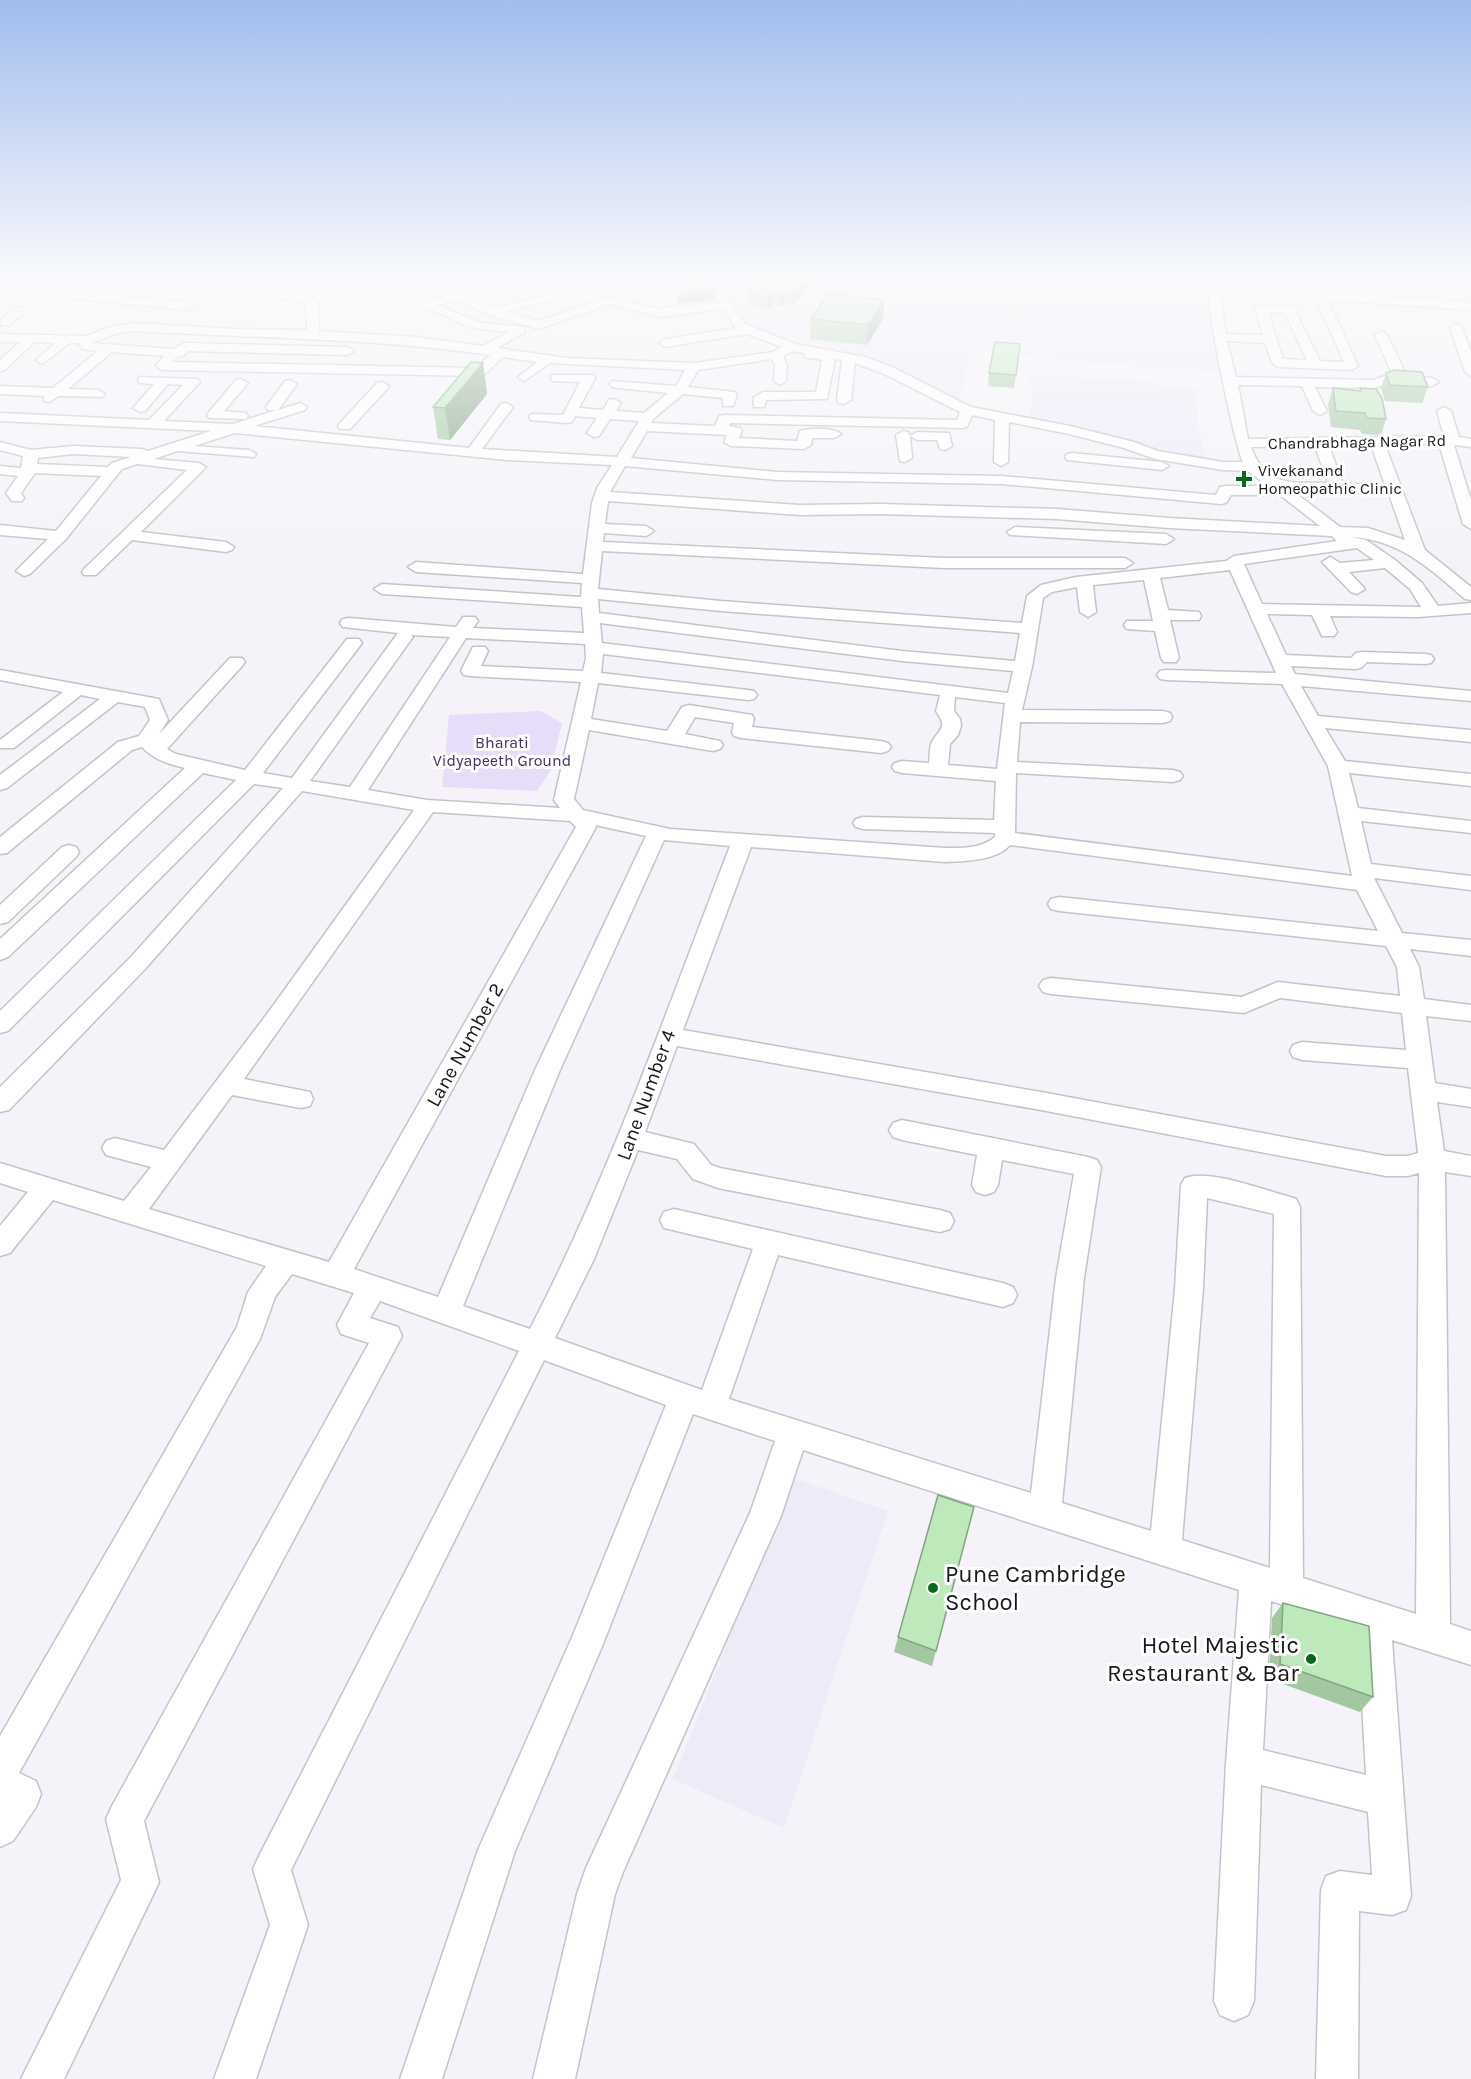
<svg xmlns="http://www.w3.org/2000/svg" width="1471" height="2079" viewBox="0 0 1471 2079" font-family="Karla,sans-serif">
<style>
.built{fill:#eeeaf8}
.green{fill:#e6def9}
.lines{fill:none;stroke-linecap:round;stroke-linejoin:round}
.minor-casing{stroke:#c4c3c8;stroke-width:3}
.minor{fill:#fff;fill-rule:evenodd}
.wall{fill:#a3c8a1}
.shaded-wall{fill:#84a383}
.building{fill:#bde9bb;stroke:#84a383;stroke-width:1.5}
.poi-dot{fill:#096a16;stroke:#fff;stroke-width:2}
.labels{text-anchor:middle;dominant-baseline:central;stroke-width:6;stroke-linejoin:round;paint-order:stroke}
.far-street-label{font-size:16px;fill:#19181a;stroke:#fff}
.far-poi-label{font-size:16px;fill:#19181a;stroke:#fff;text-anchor:start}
.far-park-label{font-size:16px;fill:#452c6b;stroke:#fff}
.street-label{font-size:20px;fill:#19181a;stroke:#fff}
.near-poi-label{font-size:24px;fill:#19181a;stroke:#fff;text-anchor:start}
</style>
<rect width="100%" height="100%" fill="#f5f3f9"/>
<!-- built -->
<g class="built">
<polygon points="709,279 1471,279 1471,306 1300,295 1215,295 1227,372 1080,362 970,350 965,378 958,400 853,353 794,343 746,325"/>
<polygon points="1025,374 1149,381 1159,386 1196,389 1198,424 1205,459 1179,455 1029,417 1034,389"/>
<polygon points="793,1478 888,1511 784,1828 673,1779"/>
</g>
<!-- green -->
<g class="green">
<polygon points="1024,279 1166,279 1163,290"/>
<polygon points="540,711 562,723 551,770 537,791 442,787 449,715"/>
</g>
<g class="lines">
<!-- minor casing -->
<g class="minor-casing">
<g id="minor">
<polygon points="141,279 149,279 151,281 125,297 187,302 193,306 187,310 0,291 0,285 110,295"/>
<path d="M321 279H335L310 294 318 303 319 331 417 337 483 346 508 332 472 328 423 306V302L505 279H521L520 281 468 296 495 308 561 291 565 292V296L507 312 539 321 609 297 658 309 719 302 714 294 688 279H702L722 290 745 324 796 344 865 357 892 367 971 407 1070 426 1134 442 1158 451 1223 462H1243C1235 445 1205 305 1210 293L1216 289 1230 287 1471 302V310L1328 300 1358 366 1352 370 1278 367 1272 363 1265 343 1227 341 1236 377 1373 380 1387 375 1393 376 1375 335 1381 331 1387 335 1407 376 1432 378 1439 382 1432 386 1389 383 1375 388 1315 387 1327 411 1320 415 1313 411 1302 386 1238 385 1248 439 1444 436 1437 411 1444 407 1451 411 1459 437 1471 439V447L1454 445 1471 500V529L1463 524 1439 444 1385 445 1425 550 1471 587V600L1465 599C1431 569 1398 539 1351 537L1366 540 1395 560 1422 583 1438 606 1471 603V613L1418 617 1330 616 1337 632 1334 636H1322L1312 615 1267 614 1286 655 1351 658 1356 653 1362 652 1425 654 1431 655 1434 659 1431 663 1425 664 1367 662 1361 668 1355 669 1291 666 1295 674 1471 691V701L1301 686 1318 716 1471 730V742L1325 728 1345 761 1471 774V786L1349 773 1358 808 1471 821V833L1361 821 1371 864 1471 876V890L1374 878 1402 933 1471 940V956L1410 949 1419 967 1424 999 1471 1005V1021L1426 1016 1435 1083 1471 1089V1107L1437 1102 1444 1151 1471 1156V1176L1445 1172 1450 1624 1471 1631V1665L1392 1640 1411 1896 1406 1910 1392 1915 1359 1911 1358 2079H1316L1321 1890 1326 1876 1340 1871 1372 1875 1368 1812 1261 1785 1254 2001 1248 2015 1234 2021 1220 2015 1214 2001 1226 1763 1239 1590 803 1450 781 1516 623 1872 615 1894 575 2079H533L577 1894 586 1868 750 1513 775 1441 693 1414 603 1644 515 1851 442 2079H400L478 1850 573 1635 666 1405 544 1360 291 1870 308 1925 256 2079H214L270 1925 253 1869 259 1856 519 1351 380 1301 370 1318 398 1327 402 1336 144 1821 159 1882 153 1895 64 2079H21L121 1880 106 1819 112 1806 369 1343 341 1334 337 1325 354 1293 292 1274 275 1297 260 1339 19 1773 36 1781 41 1794 36 1807 13 1841 0 1847V1736L237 1327 248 1292 266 1266 53 1200 10 1253 0 1256V1226L28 1192 0 1183V1163L124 1201 151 1167 106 1155 102 1148 106 1141 115 1138 164 1150 270 1010 414 810 302 791 145 969 9 1110 0 1112V1087L129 959 283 788 254 784 8 1031 0 1033V1011L236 780 203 773 8 957 0 960V939L185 768C169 764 154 760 142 747L132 750 7 853 0 854V837L118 742 139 736 150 720 145 707 118 702 7 788 0 790V775L100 699 81 695 14 748H0V740L63 692 0 680V670L159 699 168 720 159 734 230 658H242L245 662 242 666 167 749 176 754 245 770 347 639H359L362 643 359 647 263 773 292 778 398 633 343 627 340 623 343 619 349 618 456 627 463 617H475L478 621 473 628 584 633 582 607 382 594 374 589 382 584 581 597 582 583 416 572 408 567 416 562 583 574 592 503 597 488 612 465 507 460 235 433 194 446 249 450 256 454 254 457 177 451 154 459 199 463 206 467 141 532 226 542 234 547 232 550 226 552 132 540 96 575H84L82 572 84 569 187 470 137 464 122 469 66 539 30 574 24 576 16 571 48 539 0 535V525L56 531 101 476 35 473 21 493 24 498 22 501H12L6 493 18 476 0 474V466L21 468 23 456 0 450V442L31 450 73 446 142 449 148 451 211 431 0 421V413L149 420 183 385 168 384 145 411 140 412 133 408 154 384 139 383 138 380 139 377 198 379 200 382 164 421 233 424 277 410H268L266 407 285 381 290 380 297 384 278 410 300 403 307 407 305 410 254 426 469 448 501 404 506 403 513 407 482 449 617 457 639 421 610 419 599 436 594 437 587 433 597 418 575 416 572 422 567 423 531 420 529 417 531 414 563 415 580 382 552 381 551 378 552 375H594L595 378 579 408 603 410 609 400 614 399 621 403 616 411 644 413 668 393 617 388 612 387 610 384 612 381 676 386 685 370 550 363 524 381 518 377 537 362 503 357 484 375 479 376 162 370 156 366 164 356 112 352 68 389 98 390 105 394 103 397 59 396 49 402 44 401V396L0 394V386L53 388 98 351 83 349 78 343H70L42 364 36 360 55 343 34 342 5 370 0 371V360L20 342H0V334L87 336 107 328 133 323 236 329 307 330 306 304 304 301 235 295 229 292 235 289 298 294 299 291ZM1230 293 1316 299 1344 362 1320 361 1296 313 1298 310 1292 306H1257L1255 308 1263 335 1226 334 1220 296ZM456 299 490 315 539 329 610 304 658 317 723 309 736 328 665 339 659 343 665 347 747 334 782 347 773 352 694 363 567 358 497 348 524 333V327L478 322 438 305ZM1268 312 1285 313 1307 360 1283 359ZM133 331C253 338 371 338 490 355L476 368 172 362 177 357 183 356 188 351 348 355 354 351 348 347 185 343 173 349 92 343 114 334ZM794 351 804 353 805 357 822 360 816 392H763L753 398 754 407H764L766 400 827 399 835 359 842 360 837 400 839 403 844 404 851 400 855 363 882 373 960 412 957 420 724 415 719 416 715 426 651 423 653 419 683 394 723 398V406H733L737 395 735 392 688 387 698 370 772 359 775 365 774 381 780 385 786 381 787 365 783 356ZM972 415 995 420 994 462 1001 466 1008 462 1009 422 1069 434 1124 448 1155 459 1223 470 1248 471 1268 486H1225L1220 487 1216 495 1001 476 777 472 631 458 647 431 727 435 724 442 731 446 804 449 811 445 812 438H834L841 434C833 427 811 428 800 431L797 441 739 438 742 431 740 428 729 426 730 423 962 428 967 427ZM1371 445 1385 485 1343 484 1329 446ZM1315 446 1328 483C1292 482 1266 488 1251 447ZM73 454 131 457 112 463 108 467 37 464 38 458ZM625 466 777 480 1001 484 1221 504 1226 503 1231 495H1280L1320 526 1169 518 1057 509 880 504 800 505 610 492ZM1293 491 1389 494 1405 540 1368 528 1340 527ZM608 501 800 515 880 514 1057 519 1169 528 1332 536 1337 541 1234 556 1226 561 1076 577 1041 585 1027 596 1022 623 721 601 598 589 602 551 943 568H1125L1133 563 1125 558H943L603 542 604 533 646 536 654 531 646 526 605 524ZM1357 548 1374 560 1340 563 1330 557 1322 562 1351 592 1357 594 1365 589 1349 572 1385 568 1410 589 1421 607 1262 604 1244 564ZM1230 570 1276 673 1166 670 1160 671 1157 675 1160 679 1166 680 1282 684 1328 766 1352 876 1015 833 1016 773 1173 782 1180 780 1183 776 1180 772 1173 770 1017 762 1020 722 1163 723 1170 721 1172 717 1170 713 1163 711 1022 710 1032 667 1043 598 1052 592 1077 587 1080 612 1088 617 1096 612 1093 585 1144 580 1153 621H1127L1124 625 1127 629 1155 631 1161 658 1164 662H1176L1179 658 1170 620H1199L1201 616 1199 612 1168 610 1160 578ZM598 599 721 611 1020 633 1015 661 902 651 599 613ZM600 623 902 661 1013 671 1008 693 602 643ZM411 635 450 637 350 787 310 781 410 641 413 637ZM466 638 585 644 586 658 583 671 481 666 488 651 485 647H473L461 671 464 675 470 676 581 682 554 800 560 808 427 800 368 790ZM603 654 940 695 936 711C947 728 942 726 933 740 929 745 930 757 929 763L902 761 895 763 892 767 895 771 902 773 996 781 994 820 863 817 856 819 853 823 856 827 863 829 995 833V837C981 849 962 848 945 848L670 829 583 810 574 799 589 730 713 751 720 749 723 745 720 741 685 734 695 717 734 723 732 732 734 736 741 738 881 753 888 751 891 747 888 743 881 741 752 727 754 719 752 715 689 705 682 707 667 731 591 719 598 683 748 700 754 699 757 695 754 691 748 690 601 673ZM955 697 1005 703 997 769 948 765 950 744 958 735 961 726 960 719 954 711ZM433 812 570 821 576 827 329 1262 149 1209 232 1095 301 1108 310 1106 313 1099 310 1092 244 1079ZM595 825 646 836 535 1070 438 1297 354 1269 596 827ZM664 840 730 846C667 1009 610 1174 530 1329L463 1306 560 1070ZM1010 845 1357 890 1378 931 1059 897 1051 899 1048 904 1051 909 1059 911 1386 946 1397 967 1400 996 1278 982 1242 997 1051 978 1043 980 1039 986 1043 992 1051 994 1244 1013 1280 998 1402 1013 1406 1050 1302 1042 1293 1045 1290 1051 1293 1057 1302 1060 1408 1068 1418 1153 1408 1156H1386L1041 1092 683 1030 751 847 945 862C965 861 996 861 1010 845ZM677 1046 1041 1110 1386 1176H1408L1419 1173 1416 1614 1303 1578 1300 1207 1296 1199 1287 1196C1260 1189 1210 1169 1185 1178L1181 1185 1175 1289 1151 1531 1062 1503 1084 1278 1101 1167 1097 1160 1088 1157 902 1120 893 1123 889 1130 893 1137 902 1140 977 1155 972 1185 976 1192 985 1195 994 1192 998 1185 1002 1160 1074 1174 1056 1278 1031 1493 729 1399 778 1255 1003 1307 1013 1303 1017 1295 1013 1287 1003 1283 674 1209 664 1212 660 1220 664 1228 753 1249 702 1390 555 1338 594 1259 638 1150 677 1159 693 1179 718 1188 940 1232 950 1229 954 1221 950 1213 940 1210 720 1168 711 1165 694 1144 645 1132ZM1207 1198 1274 1214 1270 1568 1182 1540 1203 1289ZM1271 1601 1358 1629 1366 1775 1263 1750Z"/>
<polygon points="405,279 424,279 401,286 395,283"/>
<polygon points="19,307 23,308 23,314 9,325 1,325 1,319"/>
<polygon points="1456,323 1462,327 1471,353 1471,376 1465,372 1450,327"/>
<polygon points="241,379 248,383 224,411 246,413 248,416 246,419 209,418 207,415 209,412 236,380"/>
<polygon points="382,382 389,386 387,389 350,429 340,429 338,426 340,423 377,383"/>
<polygon points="903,431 908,432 910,436 917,432 949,433 952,446 945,450 940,449 937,440 917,440 910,436 912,458 905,462 900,461 896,435"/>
<polygon points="1072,453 1162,462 1169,466 1162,470 1067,460 1065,457 1067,454"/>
<polygon points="1015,527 1166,534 1174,539 1166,544 1010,535 1007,532"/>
<polygon points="69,845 76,847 79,852 76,857 8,922 0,924 0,905 62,847"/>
</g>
</g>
<!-- minor -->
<use href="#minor" class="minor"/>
</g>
<!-- wall -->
<g class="wall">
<polygon points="1244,279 1331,279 1329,284 1288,284"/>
<polygon points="811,285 792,305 783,304 780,307 772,305 768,309 749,306 749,294"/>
<polygon points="811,319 883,319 867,345 810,339"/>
<polygon points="1020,344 1014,388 988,386 989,373"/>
<polygon points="483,363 487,394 450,440 438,439 433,407"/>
<polygon points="1386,373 1428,387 1422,403 1385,401 1381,388"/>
<polygon points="1333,388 1360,391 1360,388 1386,419 1381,435 1362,434 1360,430 1331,427 1328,404"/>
<polygon points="974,1507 932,1666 894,1652 898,1637"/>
<polygon points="1283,1603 1373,1697 1360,1712 1269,1679 1272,1618"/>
</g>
<!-- shaded-wall -->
<g class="shaded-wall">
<polygon points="806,279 811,279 811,285 792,305 793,293"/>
<polygon points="715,290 715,300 678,304 678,295"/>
<polygon points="784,292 783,304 780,307 780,295"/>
<polygon points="772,293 772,305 768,309 768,297"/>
<polygon points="884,300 883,319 867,345 868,325"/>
<polygon points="483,363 487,394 450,440 445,408"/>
</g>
<!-- building -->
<g class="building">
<polygon points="700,279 712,286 715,290 678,295"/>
<polygon points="756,279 806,279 793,293 784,292 780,295 772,293 768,297 749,294"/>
<polygon points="829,294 884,300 868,325 811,319"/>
<polygon points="995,342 1020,344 1016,375 989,373"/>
<polygon points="471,362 483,363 445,408 433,407"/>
<polygon points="1394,370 1422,372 1428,387 1390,385 1386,373"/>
<polygon points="1333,388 1361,391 1360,388 1376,389 1382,398 1386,419 1367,418 1365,413 1336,411"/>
<polygon points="938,1495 974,1507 936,1651 898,1637"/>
<polygon points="1283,1603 1369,1626 1373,1697 1280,1664"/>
</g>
<!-- sky -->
<linearGradient id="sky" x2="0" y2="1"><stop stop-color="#a1bdee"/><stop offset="0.49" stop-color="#fafafc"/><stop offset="1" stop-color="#fafafc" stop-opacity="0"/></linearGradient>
<rect width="1471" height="570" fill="url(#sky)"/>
<!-- markers -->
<g class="poi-dot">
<path d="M1241 470h6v6h6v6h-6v6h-6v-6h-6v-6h6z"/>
<circle cx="933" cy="1588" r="6"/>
<circle cx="1311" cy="1659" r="6"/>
</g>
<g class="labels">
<!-- far-street labels -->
<g class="far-street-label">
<text transform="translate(1357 442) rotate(-1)">Chandrabhaga Nagar Rd</text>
</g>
<!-- far-poi labels -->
<g class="far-poi-label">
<text x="1258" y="470">Vivekanand<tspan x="1258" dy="18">Homeopathic Clinic</tspan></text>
</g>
<!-- far-park labels -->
<g class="far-park-label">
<text x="502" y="742">Bharati<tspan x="502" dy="18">Vidyapeeth Ground</tspan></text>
</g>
<!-- street labels -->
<g class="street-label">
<text transform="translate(465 1045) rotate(-61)">Lane Number 2</text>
<text transform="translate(646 1095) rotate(-70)">Lane Number 4</text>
</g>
<!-- near-poi labels -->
<g class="near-poi-label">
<text x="945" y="1574">Pune Cambridge<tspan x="945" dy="28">School</tspan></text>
<text x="1299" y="1645" text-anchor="end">Hotel Majestic<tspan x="1299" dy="28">Restaurant &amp; Bar</tspan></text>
</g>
</g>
</svg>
